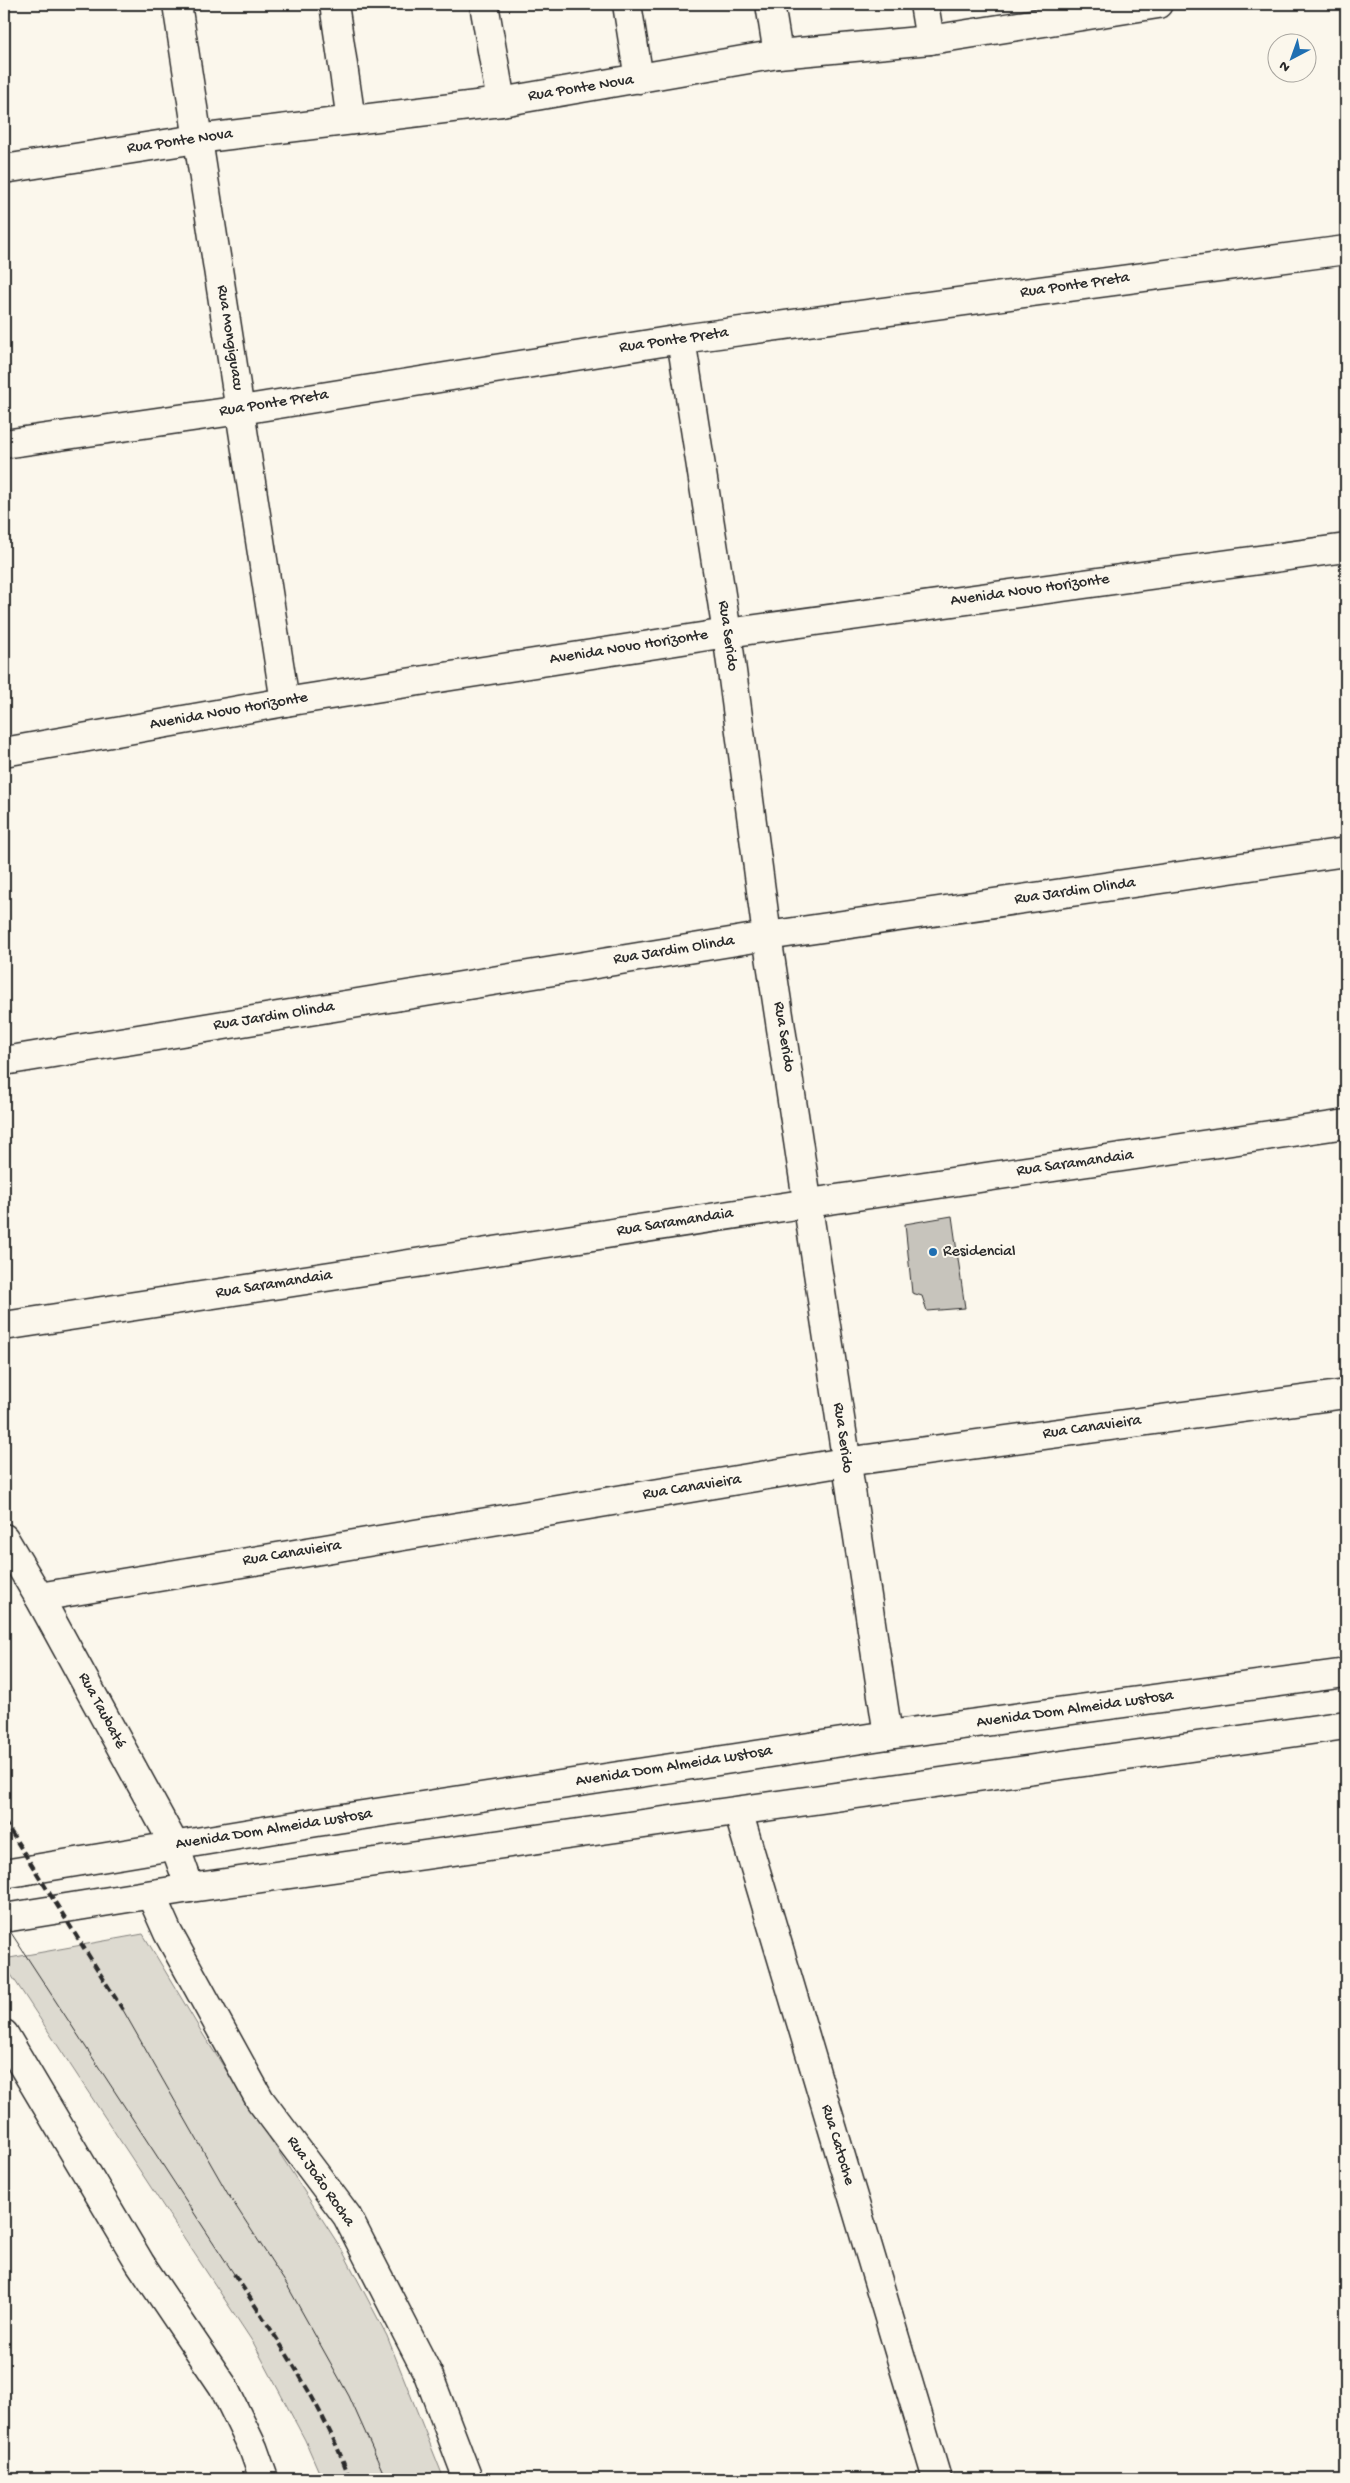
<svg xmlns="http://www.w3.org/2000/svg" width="1350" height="2483" viewBox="0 0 1350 2483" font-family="'Gochi Hand',sans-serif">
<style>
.green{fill:#dddad0;stroke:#84827e}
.building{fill:#c7c4bc;stroke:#2b2b2b}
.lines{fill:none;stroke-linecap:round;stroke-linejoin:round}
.minor-casing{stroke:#2b2b2b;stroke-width:31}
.primary-casing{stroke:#2b2b2b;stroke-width:31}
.minor{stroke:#fbf7ec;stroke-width:28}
.primary{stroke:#fbf7ec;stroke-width:28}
.tram{stroke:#2b2b2b;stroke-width:1}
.rail{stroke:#2b2b2b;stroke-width:4;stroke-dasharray:8 4;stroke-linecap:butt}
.poi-dot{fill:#1f6fb2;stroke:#fbf7ec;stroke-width:2}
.labels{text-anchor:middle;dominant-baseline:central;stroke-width:4;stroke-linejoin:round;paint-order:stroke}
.street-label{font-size:16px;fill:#2b2b2b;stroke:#fbf7ec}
.poi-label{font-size:16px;fill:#2b2b2b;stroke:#fbf7ec;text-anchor:start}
</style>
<rect width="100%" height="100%" fill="#fbf7ec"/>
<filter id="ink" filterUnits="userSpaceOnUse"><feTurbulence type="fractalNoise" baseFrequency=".02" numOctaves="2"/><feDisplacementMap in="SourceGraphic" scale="10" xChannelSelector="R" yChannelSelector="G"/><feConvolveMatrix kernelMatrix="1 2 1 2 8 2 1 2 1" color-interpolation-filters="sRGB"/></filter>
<g filter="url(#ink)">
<!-- green -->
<polygon class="green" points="143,1934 204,2036 342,2250 387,2336 444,2479 322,2479 305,2440 254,2344 4,1964 4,1959"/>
<!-- building -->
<polygon class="building" points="952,1216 965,1308 927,1311 922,1296 912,1293 905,1224"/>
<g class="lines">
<!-- minor casing -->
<g class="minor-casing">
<g id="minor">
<polyline points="177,4 285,702"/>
<polyline points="334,4 351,120"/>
<polyline points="484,4 501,102"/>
<polyline points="627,4 639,79"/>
<polyline points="770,4 778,54"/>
<polyline points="924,4 930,40"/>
<polyline points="4,169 197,139 501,102 778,54 930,40 1158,4"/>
<polyline points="681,339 727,633 767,936 888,1735"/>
<polyline points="4,444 241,410 681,339 1346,250"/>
<polyline points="4,752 285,702 727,633 1346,548"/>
<polyline points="4,1061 767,936 1346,852"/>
<polyline points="4,1326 809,1203 1346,1124"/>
<polyline points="4,1538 39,1597 175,1846 190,1888"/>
<polyline points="39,1597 845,1462 1346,1394"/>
<polyline points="738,1811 937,2479"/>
<polyline points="151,1895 168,1933 260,2100 347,2216 428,2374 468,2479"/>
<polyline points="4,2034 140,2263 223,2386 253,2448 264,2479"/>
</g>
</g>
<!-- primary casing -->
<g class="primary-casing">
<g id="primary">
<polyline points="4,1874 317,1822 888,1735 1346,1673"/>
<polyline points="4,1918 190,1888 1346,1725"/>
</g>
</g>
<!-- minor -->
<use href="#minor" class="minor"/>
<!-- primary -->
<use href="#primary" class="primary"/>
<!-- tram -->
<g class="tram">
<polyline points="4,1922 234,2274"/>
<polyline points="123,2010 228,2194 287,2285 349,2396 386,2479"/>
</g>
<!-- rail -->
<g class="rail">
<polyline points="4,1821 123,2010"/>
<path d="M234 2274C278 2340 323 2405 350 2479"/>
</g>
</g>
</g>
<!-- markers -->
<circle class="poi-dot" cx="933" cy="1252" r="5"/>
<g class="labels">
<!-- street labels -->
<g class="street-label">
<text transform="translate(581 89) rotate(-9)">Rua Ponte Nova</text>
<text transform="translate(180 142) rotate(-8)">Rua Ponte Nova</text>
<text transform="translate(1075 286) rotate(-8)">Rua Ponte Preta</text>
<text transform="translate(229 338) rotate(81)">Rua Mongiguacu</text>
<text transform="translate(674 341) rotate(-8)">Rua Ponte Preta</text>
<text transform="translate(274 404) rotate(-9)">Rua Ponte Preta</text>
<text transform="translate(1030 591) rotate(-8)">Avenida Novo Horizonte</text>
<text transform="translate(727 636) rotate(82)">Rua Serido</text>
<text transform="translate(629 648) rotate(-9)">Avenida Novo Horizonte</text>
<text transform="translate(229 712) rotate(-10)">Avenida Novo Horizonte</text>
<text transform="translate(1075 892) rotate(-8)">Rua Jardim Olinda</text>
<text transform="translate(674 951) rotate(-9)">Rua Jardim Olinda</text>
<text transform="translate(274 1017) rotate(-9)">Rua Jardim Olinda</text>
<text transform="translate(783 1037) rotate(81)">Rua Serido</text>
<text transform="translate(1075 1164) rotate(-8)">Rua Saramandaia</text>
<text transform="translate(675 1223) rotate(-9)">Rua Saramandaia</text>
<text transform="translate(274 1285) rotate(-9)">Rua Saramandaia</text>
<text transform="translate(1092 1428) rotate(-8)">Rua Canavieira</text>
<text transform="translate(842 1438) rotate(82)">Rua Serido</text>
<text transform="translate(692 1488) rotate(-9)">Rua Canavieira</text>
<text transform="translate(292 1554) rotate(-9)">Rua Canavieira</text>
<text transform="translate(1075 1710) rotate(-8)">Avenida Dom Almeida Lustosa</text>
<text transform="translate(101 1711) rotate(62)">Rua Taubaté</text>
<text transform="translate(674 1767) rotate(-9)">Avenida Dom Almeida Lustosa</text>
<text transform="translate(274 1830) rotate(-9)">Avenida Dom Almeida Lustosa</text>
<text transform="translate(837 2145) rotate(73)">Rua Catoche</text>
<text transform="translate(320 2182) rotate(55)">Rua João Rocha</text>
</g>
<!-- poi labels -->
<g class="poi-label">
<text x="943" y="1252">Residencial</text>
</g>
</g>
<!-- margin -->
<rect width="1350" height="2483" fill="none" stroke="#fbf7ec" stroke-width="20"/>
<rect x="10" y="10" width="1330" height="2463" fill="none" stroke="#2b2b2b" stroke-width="2" filter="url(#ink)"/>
<!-- north arrow -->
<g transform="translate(1292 58) rotate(221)"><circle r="24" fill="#fbf7ec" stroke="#a8a59f"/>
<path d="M0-4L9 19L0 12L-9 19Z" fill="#1f6fb2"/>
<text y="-8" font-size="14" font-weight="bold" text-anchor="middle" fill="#2b2b2b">N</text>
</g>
</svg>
